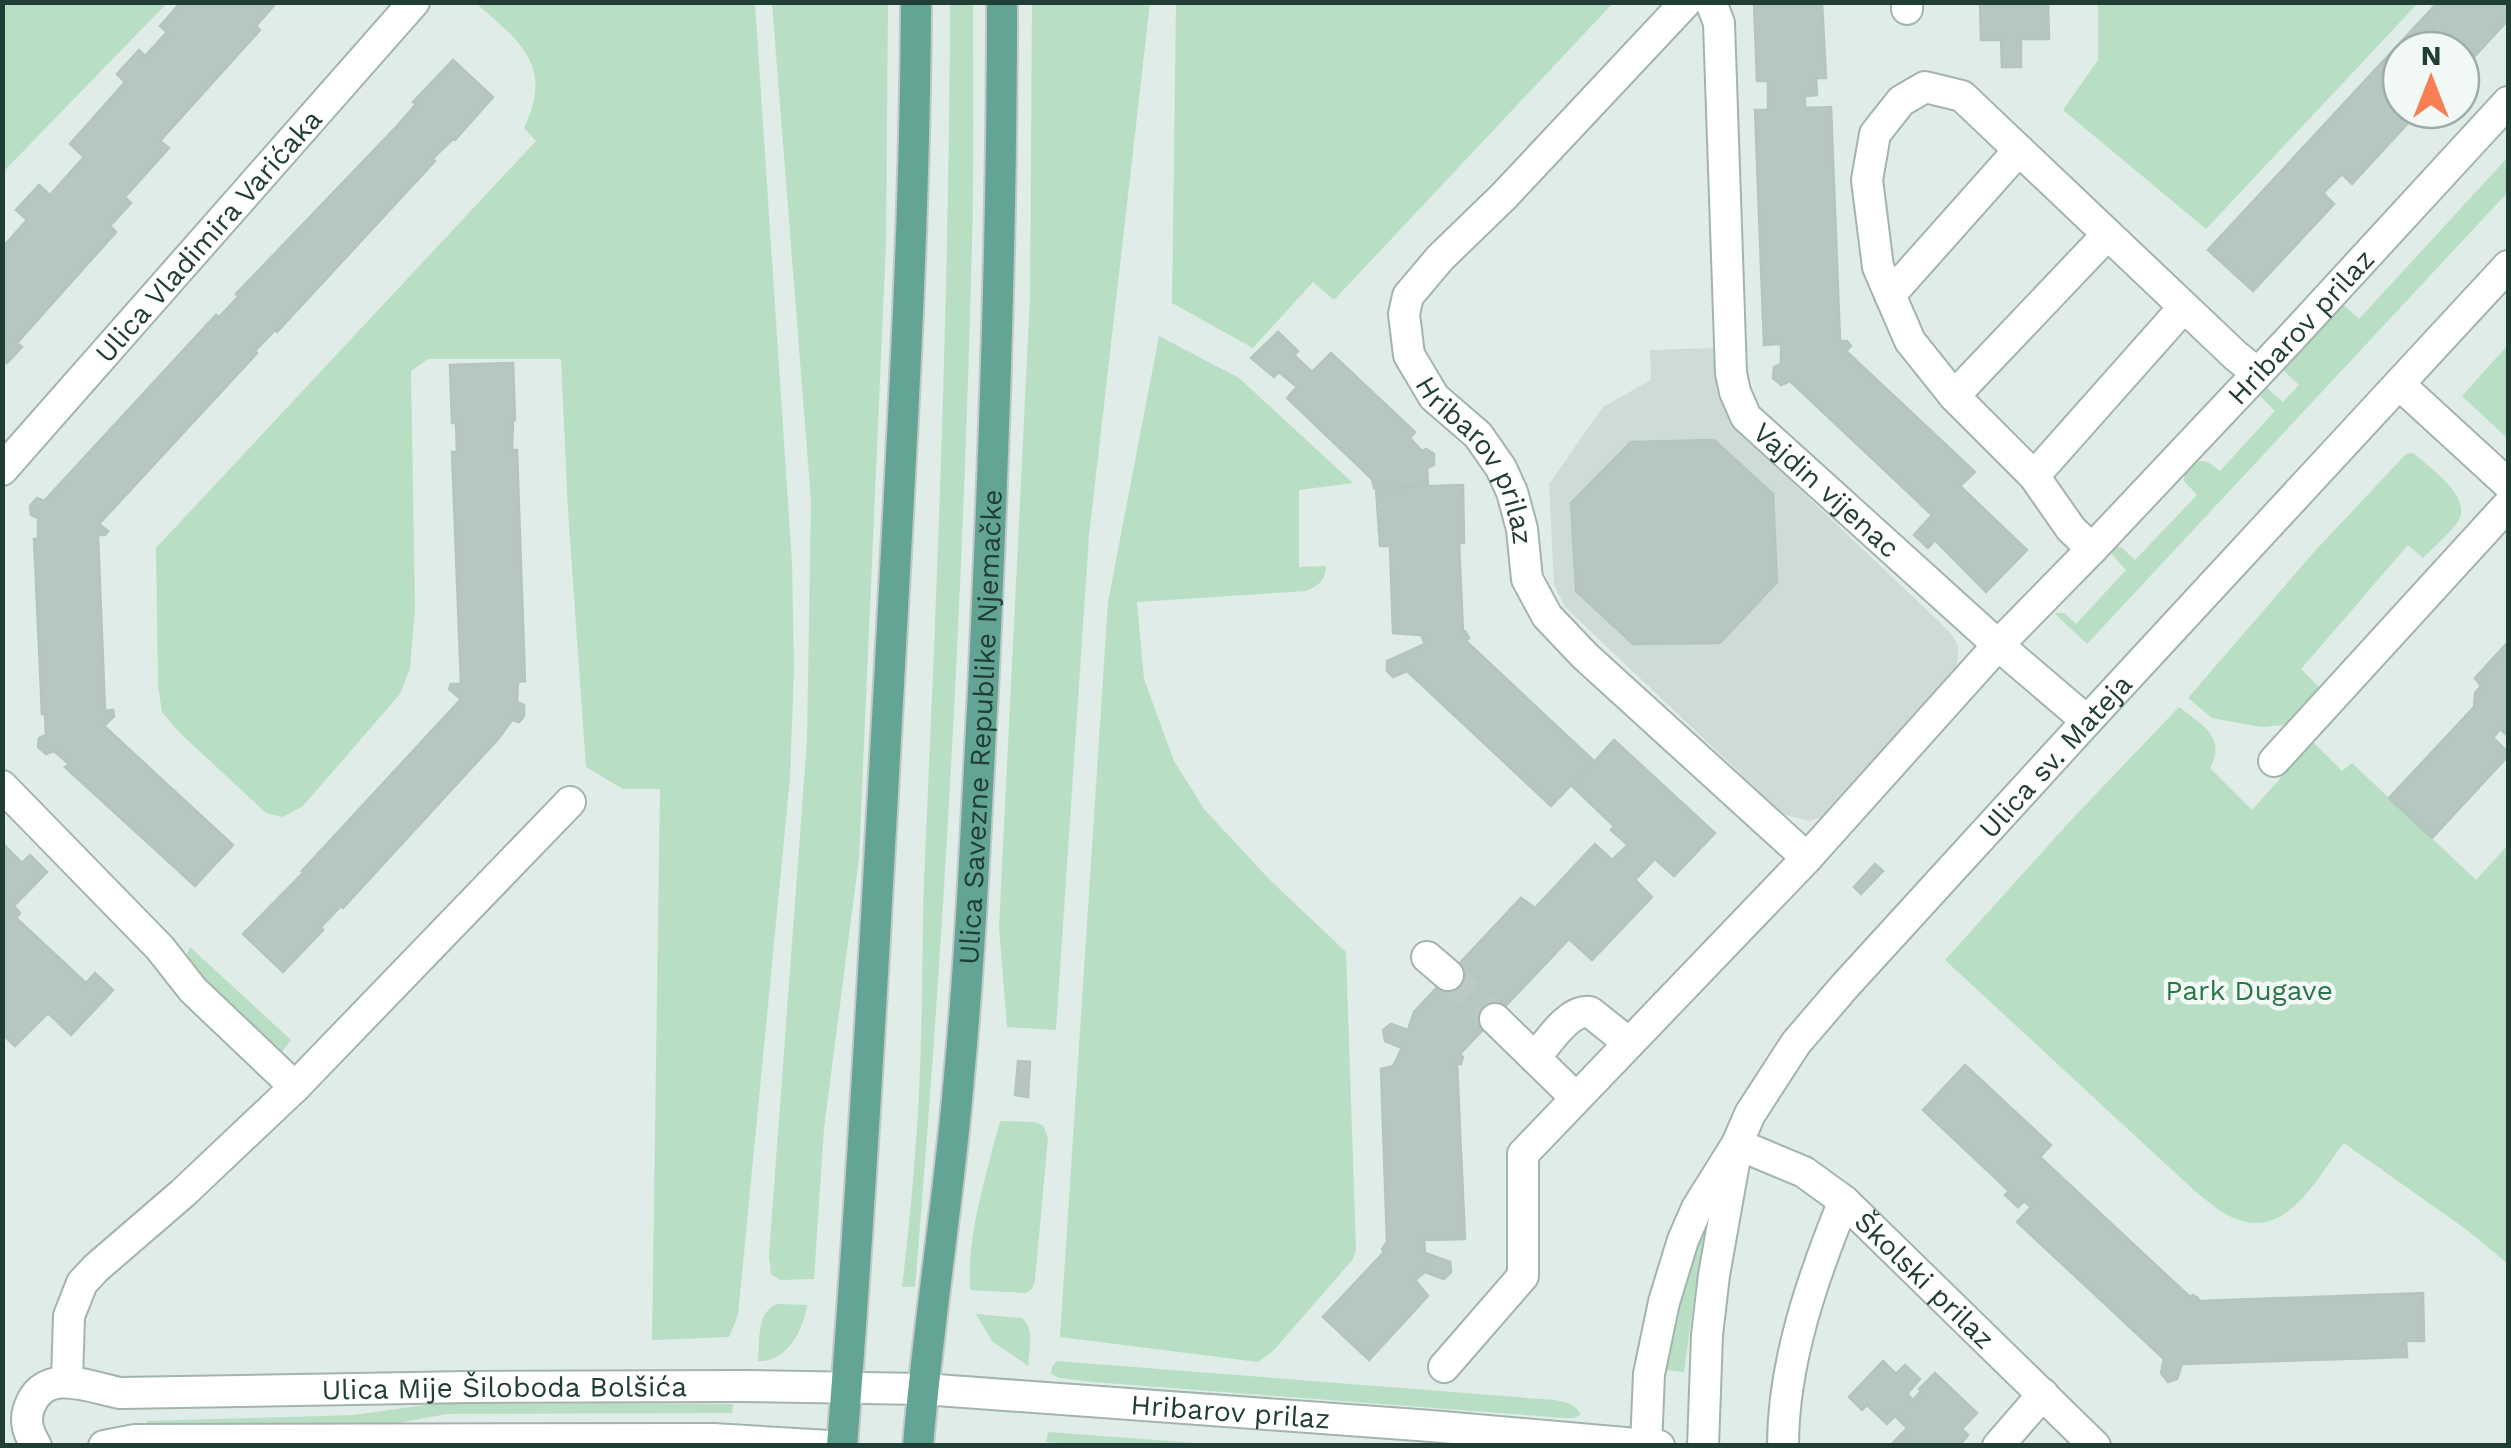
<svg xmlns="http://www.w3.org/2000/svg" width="2511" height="1448" viewBox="0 0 2511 1448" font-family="'Work Sans',sans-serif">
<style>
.built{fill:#cfdcd6}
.green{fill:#b8dec3}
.building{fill:#b6c7c0;stroke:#b3c6be;stroke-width:2.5}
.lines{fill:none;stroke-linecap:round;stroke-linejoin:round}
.minor-tunnel{stroke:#bac9c4;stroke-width:30;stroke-dasharray:30 15;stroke-linecap:butt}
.minor-casing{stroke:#a3b4ae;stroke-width:34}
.major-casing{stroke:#c1c9c7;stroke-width:34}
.minor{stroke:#fff;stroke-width:30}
.major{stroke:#63a494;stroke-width:30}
.labels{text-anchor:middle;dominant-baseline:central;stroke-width:9;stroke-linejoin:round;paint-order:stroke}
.street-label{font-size:28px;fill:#203d36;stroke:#f1f8f5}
.park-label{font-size:28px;fill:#297648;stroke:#f1f8f5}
</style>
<rect width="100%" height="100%" fill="#e0ece7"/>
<!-- built -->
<polygon class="built" points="1713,348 1718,395 1736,429 1951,633 1958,646 1957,668 1944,684 1821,817 1809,821 1783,814 1565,607 1554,585 1549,484 1603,407 1651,380 1650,350"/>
<!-- green -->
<g class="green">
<polygon points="3,2 167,3 3,172 2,3"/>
<path d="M476 3H755L792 563 794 669 790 778 738 1315 729 1337 652 1340 660 789H623L586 767 568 511 561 359H428L411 371 415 610 410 668 400 694 303 806 283 817 266 813 179 732 162 712 158 686 156 548 536 141 524 128C554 65 520 42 476 3Z"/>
<polygon points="772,3 888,3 886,243 859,858 824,1128 814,1279 780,1280 771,1274 769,1255 807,740 811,501"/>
<path d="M950 3H973C973 83 974 164 972 245 963 593 944 941 915 1287H902C912 1204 919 1121 921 1038 923 978 922 917 925 857 938 572 949 287 950 3Z"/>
<polygon points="1032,3 1150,3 1089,536 1056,1030 1007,1027 999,928 1030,298"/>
<polygon points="1176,3 1176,2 1613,3 1334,300 1313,282 1253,348 1172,303"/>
<polygon points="2098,3 2098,2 2418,3 2206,229 2063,110 2098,60"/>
<path d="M2508 157V192L2087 644 2054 613H2064L2076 624 2126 570 2112 554 2113 547H2121L2135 560 2197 495 2184 481 2185 469C2200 457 2206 459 2220 471L2275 411 2259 395 2258 391 2263 387H2266L2283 402 2299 385 2282 369 2338 300 2359 319Z"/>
<path d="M1159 336 1239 378 1353 483 1299 490V567L1326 566C1325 581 1319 585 1306 591L1137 602 1144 679 1174 761 1204 809 1268 878 1346 952 1356 1250 1353 1259 1275 1349 1258 1362 1060 1337 1108 602Z"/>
<polygon points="2508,345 2508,439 2462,396"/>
<path d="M2412 453 2416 455C2432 470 2475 499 2457 523 2447 536 2434 547 2423 558L2408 545 2301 669 2319 687 2292 718 2283 725 2261 727 2212 718 2188 698 2314 552 2406 454Z"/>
<path d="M2179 707C2202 725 2227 737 2210 768L2252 810 2313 742 2342 771 2352 763 2476 880 2508 845V1264L2467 1230 2344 1143C2318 1175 2288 1240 2236 1219 2221 1213 2209 1202 2197 1193L1945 960 2073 818Z"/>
<polygon points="190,947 291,1040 281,1053 186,966 186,958"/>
<path d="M1000 1121 1034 1122 1043 1125 1048 1138 1035 1280 1032 1289 1026 1293 970 1290C967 1233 986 1176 1000 1121Z"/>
<polygon points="1719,1182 1695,1291 1684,1372 1666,1370 1690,1260"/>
<path d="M777 1304 807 1305C803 1330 787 1363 758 1361 760 1340 756 1313 777 1304Z"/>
<path d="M976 1314 1022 1318C1035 1329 1029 1350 1028 1366L992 1341Z"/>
<path d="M1057 1361 1554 1400C1567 1402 1574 1404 1581 1414L1574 1418H1564L1093 1382 1060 1378 1051 1374 1052 1367Z"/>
<polygon points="433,1404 459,1403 733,1404 732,1413 447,1414 360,1430 147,1430 147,1421 354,1415"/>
<polygon points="1048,1432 1224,1445 1090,1446 1046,1442"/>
</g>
<!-- building -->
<g class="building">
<polygon points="181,2 277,2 256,26 260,30 160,141 169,148 125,197 131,203 110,226 116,232 17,343 22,347 7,363 4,359 2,361 2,248 27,220 16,210 39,185 50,195 84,157 70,144 125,82 117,74 139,50 145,56 167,32 160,26"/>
<polygon points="1754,2 1822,2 1826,78 1816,78 1817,95 1805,96 1805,108 1831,107 1840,341 1847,341 1851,346 1846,351 1975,472 1960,486 2027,550 1986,592 1935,540 1928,548 1914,535 1932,515 1790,381 1781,385 1773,378 1774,367 1781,364 1781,344 1764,345 1755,110 1768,110 1768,81 1757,81"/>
<polygon points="1980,2 2048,2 2049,39 2021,39 2021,67 2002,67 2001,40 1981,40"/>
<polygon points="2438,2 2508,2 2508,20 2461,71 2461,50 2401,50 2401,110 2420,110 2352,184 2342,174 2323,193 2334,204 2253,291 2208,250"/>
<polygon points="453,60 493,97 455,140 453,139 432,159 435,161 277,332 275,330 255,351 257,353 99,524 108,531 105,535 98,535 105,711 113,710 114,716 104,726 233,845 195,886 65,767 69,764 54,751 46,754 38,747 39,738 46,735 45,714 42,714 34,539 38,539 38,518 31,515 30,506 37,498 44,501 216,315 219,317 238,297 236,294 397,126 416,104 413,102"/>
<polygon points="1278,332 1298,351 1294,355 1312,372 1331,353 1415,432 1410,438 1422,451 1426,449 1434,454 1434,465 1427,468 1428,486 1374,488 1372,479 1287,398 1297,387 1279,372 1274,377 1251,358"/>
<polygon points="513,363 515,420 513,421 512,450 517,450 525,681 518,682 517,702 524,705 524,716 519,722 512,720 499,738 343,908 341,906 321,927 323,930 283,972 243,934 304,872 302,871 461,699 449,689 451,684 461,684 452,452 457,452 456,423 452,423 450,365"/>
<polygon points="1714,440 1773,494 1777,582 1720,643 1633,644 1576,591 1571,503 1631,442"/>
<polygon points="1463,485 1464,543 1459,543 1463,631 1465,631 1469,638 1466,641 1594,761 1551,806 1407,671 1393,677 1387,671 1387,661 1425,644 1421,635 1393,633 1390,546 1380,546 1376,488"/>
<polygon points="2508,642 2508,736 2500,729 2493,738 2508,752 2508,756 2432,838 2389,798 2474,707 2475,693 2481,686 2475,678"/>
<polygon points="1614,740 1715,833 1674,876 1655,859 1635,880 1652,897 1592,960 1569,939 1460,1054 1463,1057 1461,1064 1457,1064 1465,1239 1424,1240 1425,1253 1450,1262 1451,1272 1444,1279 1425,1272 1415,1280 1428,1296 1369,1360 1323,1317 1384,1252 1382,1249 1387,1242 1381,1069 1393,1066 1402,1048 1385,1041 1383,1030 1391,1024 1408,1030 1414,1012 1521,898 1535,908 1595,844 1612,860 1628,845 1611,830 1614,826 1572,786"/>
<polygon points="2,843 22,863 30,855 47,872 14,906 20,913 16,918 86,983 95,973 113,990 71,1035 48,1013 15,1046 2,1034 2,1025 6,1022 2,1019"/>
<polygon points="1875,864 1883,871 1861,894 1854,887"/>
<polygon points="1018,1061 1030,1062 1028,1097 1015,1095"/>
<polygon points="1965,1065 2051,1145 2040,1157 2190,1297 2193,1295 2198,1298 2199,1301 2423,1293 2424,1341 2406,1341 2407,1357 2182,1364 2177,1379 2168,1382 2161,1373 2164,1359 2017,1222 2031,1207 2024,1201 2018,1207 2005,1195 2009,1191 1923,1110"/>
<polygon points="1883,1361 1896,1374 1905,1365 1920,1379 1907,1394 1913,1400 1921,1391 1919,1389 1935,1373 1977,1413 1962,1429 1968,1435 1959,1446 1890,1446 1907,1428 1895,1416 1887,1424 1867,1405 1862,1410 1849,1397"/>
</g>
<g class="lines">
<!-- minor-tunnel -->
<polyline class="minor-tunnel" points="1448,975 1495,1019"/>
<!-- minor casing -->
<g class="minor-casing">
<g id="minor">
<path id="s1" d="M1686 2 1504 196 1440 258 1408 296 1404 314 1409 355 1434 397 1478 435 1501 468 1512 492 1522 529 1527 579 1547 616 1585 656 1807 858"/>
<path id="s2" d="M1711 2 1719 23 1731 373 1735 392 1746 417 1998 645 2087 721"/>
<polyline points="1907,2 1907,9"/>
<polyline points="1890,295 2019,150"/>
<polyline points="2400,385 2508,484"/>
<polyline points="1954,396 2107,235"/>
<path id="s3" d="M2 470 414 2"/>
<polyline points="2034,476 2184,307"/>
<polyline points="2092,549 2071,529 2034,476 1954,396 1910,341 1878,267 1867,180 1875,134 1901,101 1925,87 1962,96 2236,356 2257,373"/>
<polyline points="2274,761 2508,505"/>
<polyline points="2,786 160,948 193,990 295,1087"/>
<polyline points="1427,957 1448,975"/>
<polyline points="1495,1019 1576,1098"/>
<path d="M1535 1058C1548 1043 1568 1009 1590 1012L1629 1043"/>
<path id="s4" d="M1737 1144 1804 1172 1844 1201 2095 1446"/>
<path id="s5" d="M1444 1367 1523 1276V1154L1807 858 1998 645 2092 549 2290 339 2508 102"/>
<polyline points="67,1381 69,1316 82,1283 96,1268 183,1193 295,1087 570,802"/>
<path id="s6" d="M36 1446C29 1434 24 1422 29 1408 44 1366 89 1387 120 1393L469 1387 742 1386 923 1389 1431 1426 1659 1446"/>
<polyline points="104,1446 135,1440 713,1439 829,1446"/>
<path id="s7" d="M1646 1446 1649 1374 1664 1302 1683 1240 1697 1208 1737 1144 1750 1114 1796 1043 1844 987 2087 721 2508 266"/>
<polyline points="1703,1446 1707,1335 1714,1275 1735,1157"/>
<path d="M1783 1446C1783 1362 1813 1277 1844 1201"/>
<polyline points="1998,1446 2043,1394"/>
</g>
</g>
<!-- major casing -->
<g class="major-casing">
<g id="major">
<path d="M842 1446C862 1191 875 937 889 683 901 456 915 229 916 2"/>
<path id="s8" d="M918 1446C928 1322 949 1200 959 1077 971 949 976 820 983 691 994 462 1002 232 1002 2"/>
</g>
</g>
<!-- minor -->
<use href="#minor" class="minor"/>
<!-- major -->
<use href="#major" class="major"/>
</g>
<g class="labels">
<!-- street labels -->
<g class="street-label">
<text stroke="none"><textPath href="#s3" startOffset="312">Ulica Vladimira Varićaka</textPath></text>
<text stroke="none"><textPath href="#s5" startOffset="1378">Hribarov prilaz</textPath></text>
<text stroke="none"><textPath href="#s1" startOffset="592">Hribarov prilaz</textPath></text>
<text stroke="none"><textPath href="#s2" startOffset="528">Vajdin vijenac</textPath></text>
<text stroke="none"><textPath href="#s8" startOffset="722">Ulica Savezne Republike Njemačke</textPath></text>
<text stroke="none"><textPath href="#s7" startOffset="825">Ulica sv. Mateja</textPath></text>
<text stroke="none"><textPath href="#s4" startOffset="235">Školski prilaz</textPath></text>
<text stroke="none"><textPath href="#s6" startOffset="528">Ulica Mije Šiloboda Bolšića</textPath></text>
<text stroke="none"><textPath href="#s6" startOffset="1255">Hribarov prilaz</textPath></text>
</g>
<!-- park labels -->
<g class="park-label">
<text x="2249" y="990">Park Dugave</text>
</g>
</g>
<!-- border -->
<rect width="2511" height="1448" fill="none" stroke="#203d36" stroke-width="10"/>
<!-- north arrow -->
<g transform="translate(2431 80)"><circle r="48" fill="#f1f8f5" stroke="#9dada9" stroke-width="2.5"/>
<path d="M0-8L18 38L0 25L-18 38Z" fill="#f87e53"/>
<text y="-15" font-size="28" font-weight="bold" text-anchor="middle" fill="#203d36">N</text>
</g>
</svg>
